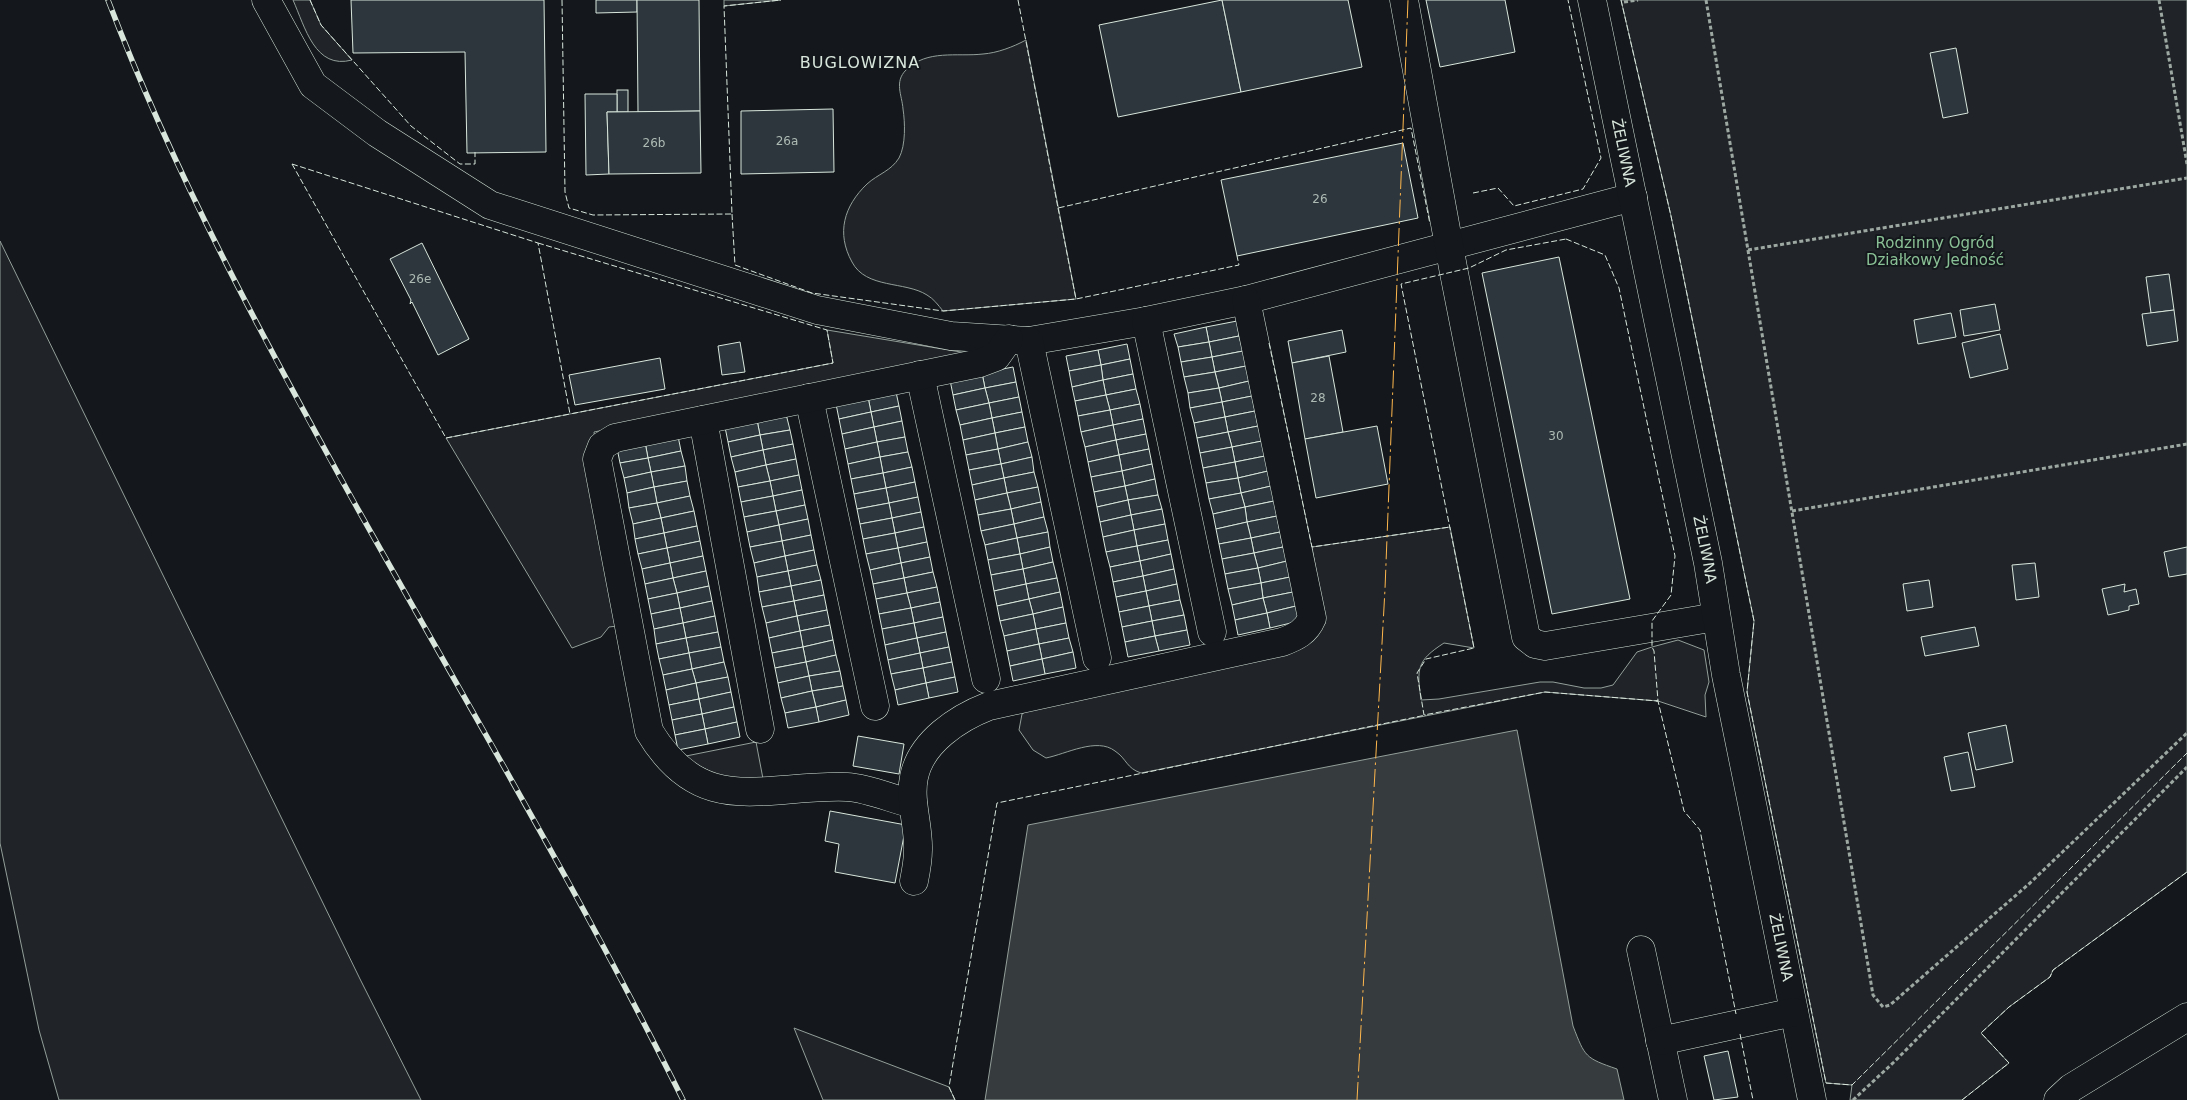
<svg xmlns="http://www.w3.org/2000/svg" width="2187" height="1100" viewBox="0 0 2187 1100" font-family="'DejaVu Sans',sans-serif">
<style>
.green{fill:#202428;stroke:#939e99}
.water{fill:#363b3e;stroke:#939e99}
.building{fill:#2c363c;stroke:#d8e6dc}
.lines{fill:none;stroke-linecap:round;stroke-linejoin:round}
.minor-casing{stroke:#d8e6dc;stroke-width:29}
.path{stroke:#9da8a2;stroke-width:3;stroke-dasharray:4 2.5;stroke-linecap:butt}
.minor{stroke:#14181c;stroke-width:28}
.rail-casing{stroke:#d8e6dc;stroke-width:5.5}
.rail{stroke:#14181c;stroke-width:4;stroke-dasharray:11;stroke-linecap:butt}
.fence{stroke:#d8e6dc;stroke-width:1;stroke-dasharray:6 2.5;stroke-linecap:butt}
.power{stroke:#ffb74d;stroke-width:1;stroke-dasharray:18 4 2.5 4;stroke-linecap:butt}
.labels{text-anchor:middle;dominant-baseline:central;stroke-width:4;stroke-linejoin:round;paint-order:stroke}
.number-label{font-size:12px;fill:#adbab4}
.street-label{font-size:15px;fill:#d8e6dc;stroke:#14181c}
.park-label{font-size:15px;fill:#8ac095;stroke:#14181c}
.neighbourhood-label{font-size:16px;letter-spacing:1px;fill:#d8e6dc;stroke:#14181c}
</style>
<rect width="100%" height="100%" fill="#14181c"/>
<!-- green -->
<g class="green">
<path d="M293 0H310L321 25 352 60C315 70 305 27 293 0Z"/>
<polygon points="724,0 781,0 724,6"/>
<polygon points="1621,0 2187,0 2187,872 2053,970 2050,977 2009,1007 1981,1033 2009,1063 1962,1100 1850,1100 1852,1085 1826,1083 1747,692 1754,621 1671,216"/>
<path d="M1026 40 1076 299 943 311C938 305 934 299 927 295 905 281 866 289 852 262 836 233 844 206 867 184 878 174 891 171 899 158 906 145 905 122 903 109 902 95 894 82 906 70 927 49 957 57 983 54 997 53 1013 47 1026 40Z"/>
<polygon points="0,241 360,979 421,1100 59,1100 39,1030 0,843"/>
<polygon points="827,330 979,355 594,432 617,626 609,627 601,637 572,648 446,438 833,363"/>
<path d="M1450 527 1474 648 1444 643C1416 661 1417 669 1421 700L1439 699 1540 682H1553L1584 688H1601L1613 685 1637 652 1652 647 1678 640 1704 650 1709 682 1705 695 1706 717 1658 701 1545 692 1141 773C1126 768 1127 759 1115 751 1097 737 1066 754 1046 758L1033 750 1019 730 1022 714 1031 708 1325 624 1312 547Z"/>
<polygon points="756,742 764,784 740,786 681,757"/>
<polygon points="794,1028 949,1087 955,1100 823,1100"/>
</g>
<!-- water -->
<path class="water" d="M1517 730 1573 1026C1585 1057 1585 1058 1617 1069L1624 1100H985L1028 825Z"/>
<!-- building -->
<g class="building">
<polygon points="351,0 544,0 546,152 467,153 465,52 353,53"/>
<polygon points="596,0 637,0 637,12 596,13"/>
<polygon points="637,0 699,0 700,111 638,112"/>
<polygon points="1222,0 1241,92 1118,117 1099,25"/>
<polygon points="1222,0 1348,0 1362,67 1241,92"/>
<polygon points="1426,0 1505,0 1515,52 1440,67"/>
<polygon points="1956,48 1968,113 1943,118 1930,53"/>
<rect x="617" y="90" width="11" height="22"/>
<polygon points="585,94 617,94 617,112 607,112 609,174 586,175"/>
<polygon points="833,109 834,172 741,174 741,111"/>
<polygon points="700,111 701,173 609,174 607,112"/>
<polygon points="1403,143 1418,218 1237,256 1221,180"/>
<polygon points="422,243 469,339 438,355 412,302 410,304 411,300 390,259"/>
<polygon points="1559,257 1630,599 1552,614 1482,273"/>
<polygon points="2169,274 2174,310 2151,313 2146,277"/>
<polygon points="1995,304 2000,330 1964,336 1960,310"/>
<polygon points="2174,310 2178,341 2147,346 2142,314"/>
<polygon points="1951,313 1956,337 1918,344 1914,320"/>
<polygon points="1237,321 1239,336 1209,342 1206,327"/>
<polygon points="1206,327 1209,342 1178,347 1174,334"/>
<polygon points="1342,330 1346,352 1292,363 1288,341"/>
<polygon points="2000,334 2008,369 1970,378 1962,343"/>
<polygon points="1239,336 1243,351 1212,357 1209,342"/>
<polygon points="740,342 745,372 722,375 718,346"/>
<polygon points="1209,342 1212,357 1181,362 1178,347"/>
<polygon points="1127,344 1130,359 1101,365 1098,350"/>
<polygon points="1098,350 1101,365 1069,371 1066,356"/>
<polygon points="1243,351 1246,366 1215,372 1212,357"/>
<polygon points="1329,356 1343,432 1305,439 1292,363"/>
<polygon points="1212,357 1215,372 1184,377 1181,362"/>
<polygon points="660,358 665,389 575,405 569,375"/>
<polygon points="1130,359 1133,374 1103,380 1101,365"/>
<polygon points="1101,365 1103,380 1072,387 1069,371"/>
<polygon points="1246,366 1249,381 1219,388 1215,372"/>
<polygon points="1013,367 1016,382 985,388 982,373"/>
<polygon points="1215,372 1219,388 1188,393 1184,377"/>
<polygon points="982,373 985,388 953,395 950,380"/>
<polygon points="1133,374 1136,389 1106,395 1103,380"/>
<polygon points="1103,380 1106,395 1075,401 1072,387"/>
<polygon points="1249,381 1252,396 1222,402 1219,388"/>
<polygon points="1016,382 1019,397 989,403 985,388"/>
<polygon points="985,388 989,403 956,410 953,395"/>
<polygon points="1219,388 1222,402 1190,408 1188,393"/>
<polygon points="1136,389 1140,404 1110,410 1106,395"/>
<polygon points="896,392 899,406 871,412 868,397"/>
<polygon points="1106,395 1110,410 1078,416 1075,401"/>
<polygon points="1252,396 1255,411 1225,417 1222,402"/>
<polygon points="868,397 871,412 839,419 836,404"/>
<polygon points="1019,397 1022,412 992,418 989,403"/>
<polygon points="1222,402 1225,417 1194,423 1190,408"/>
<polygon points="989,403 992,418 960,425 956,410"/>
<polygon points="1140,404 1143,419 1113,425 1110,410"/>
<polygon points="899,406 902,421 874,427 871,412"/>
<polygon points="1110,410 1113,425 1081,432 1078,416"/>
<polygon points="1255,411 1258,426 1228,432 1225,417"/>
<polygon points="871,412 874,427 842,434 839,419"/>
<polygon points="1022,412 1025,427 995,433 992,418"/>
<polygon points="786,414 790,430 760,435 757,420"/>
<polygon points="1225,417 1228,432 1197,438 1194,423"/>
<polygon points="992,418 995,433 963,440 960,425"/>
<polygon points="1143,419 1146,434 1116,440 1113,425"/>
<polygon points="757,420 760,435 728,442 725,427"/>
<polygon points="902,421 905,437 877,442 874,427"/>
<polygon points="1113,425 1116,440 1085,447 1081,432"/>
<polygon points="1258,426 1262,441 1232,447 1228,432"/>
<polygon points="1377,426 1388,484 1316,498 1305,439"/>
<polygon points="874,427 877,442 845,449 842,434"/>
<polygon points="1025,427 1028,442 998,449 995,433"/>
<polygon points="790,430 793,444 763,450 760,435"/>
<polygon points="1228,432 1232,447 1200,453 1197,438"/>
<polygon points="995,433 998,449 966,455 963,440"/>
<polygon points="1146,434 1149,449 1119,455 1116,440"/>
<polygon points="760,435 763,450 731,457 728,442"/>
<polygon points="678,436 681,451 648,458 645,442"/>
<polygon points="905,437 908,452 880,457 877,442"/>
<polygon points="1116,440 1119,455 1088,462 1085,447"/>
<polygon points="1262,441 1265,456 1235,462 1232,447"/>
<polygon points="645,442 648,458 620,463 617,448"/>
<polygon points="877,442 880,457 848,464 845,449"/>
<polygon points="1028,442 1032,457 1001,464 998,449"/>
<polygon points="793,444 796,459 766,465 763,450"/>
<polygon points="1232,447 1235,462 1203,468 1200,453"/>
<polygon points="998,449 1001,464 969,470 966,455"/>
<polygon points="1149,449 1152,464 1122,471 1119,455"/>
<polygon points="763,450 766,465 735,472 731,457"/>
<polygon points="681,451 685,466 651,472 648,458"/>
<polygon points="908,452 912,467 883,473 880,457"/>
<polygon points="1119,455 1122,471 1091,477 1088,462"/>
<polygon points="1265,456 1268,471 1238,478 1235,462"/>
<polygon points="880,457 883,473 851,479 848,464"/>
<polygon points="1032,457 1034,472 1004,478 1001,464"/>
<polygon points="648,458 651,472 624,478 620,463"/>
<polygon points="796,459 799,475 770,481 766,465"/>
<polygon points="1235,462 1238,478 1206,483 1203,468"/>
<polygon points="1001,464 1004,478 972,485 969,470"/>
<polygon points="1152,464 1155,479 1125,486 1122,471"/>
<polygon points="766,465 770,481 738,487 735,472"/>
<polygon points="685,466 687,481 654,487 651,472"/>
<polygon points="912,467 915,482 886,488 883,473"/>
<polygon points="1122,471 1125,486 1094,492 1091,477"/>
<polygon points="1268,471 1271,486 1241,493 1238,478"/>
<polygon points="651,472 654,487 627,493 624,478"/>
<polygon points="1034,472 1038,487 1007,493 1004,478"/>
<polygon points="883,473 886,488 854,494 851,479"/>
<polygon points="799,475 802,490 773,496 770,481"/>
<polygon points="1004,478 1007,493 975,500 972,485"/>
<polygon points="1238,478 1241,493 1209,499 1206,483"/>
<polygon points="1155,479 1158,495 1128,500 1125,486"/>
<polygon points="687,481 690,496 657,503 654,487"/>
<polygon points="770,481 773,496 741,502 738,487"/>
<polygon points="915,482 918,497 889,503 886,488"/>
<polygon points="1125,486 1128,500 1097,507 1094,492"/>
<polygon points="1271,486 1274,501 1245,507 1241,493"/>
<polygon points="654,487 657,503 629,508 627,493"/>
<polygon points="1038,487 1041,502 1011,509 1007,493"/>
<polygon points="886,488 889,503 857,509 854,494"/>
<polygon points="802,490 805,505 776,511 773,496"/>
<polygon points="1007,493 1011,509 978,515 975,500"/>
<polygon points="1241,493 1245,507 1213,514 1209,499"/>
<polygon points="1158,495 1162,509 1131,515 1128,500"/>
<polygon points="690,496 694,511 661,518 657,503"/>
<polygon points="773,496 776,511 744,517 741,502"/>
<polygon points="918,497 921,512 892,518 889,503"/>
<polygon points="1128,500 1131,515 1100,522 1097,507"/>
<polygon points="1274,501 1277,516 1247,522 1245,507"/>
<polygon points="1041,502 1044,517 1014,524 1011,509"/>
<polygon points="657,503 661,518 633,524 629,508"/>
<polygon points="889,503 892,518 860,524 857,509"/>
<polygon points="805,505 808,519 779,525 776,511"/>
<polygon points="1245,507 1247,522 1216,529 1213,514"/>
<polygon points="1011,509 1014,524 981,531 978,515"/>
<polygon points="1162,509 1165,524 1134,530 1131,515"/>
<polygon points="694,511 697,526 664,533 661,518"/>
<polygon points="776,511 779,525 747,532 744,517"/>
<polygon points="921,512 924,527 895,533 892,518"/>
<polygon points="1131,515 1134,530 1103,537 1100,522"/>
<polygon points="1277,516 1280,532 1251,538 1247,522"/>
<polygon points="1044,517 1048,532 1017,538 1014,524"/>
<polygon points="661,518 664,533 635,539 633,524"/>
<polygon points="892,518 895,533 863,539 860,524"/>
<polygon points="808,519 811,535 782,541 779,525"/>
<polygon points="1247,522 1251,538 1219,544 1216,529"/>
<polygon points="1014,524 1017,538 985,545 981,531"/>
<polygon points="1165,524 1168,540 1137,546 1134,530"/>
<polygon points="779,525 782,541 750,547 747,532"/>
<polygon points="697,526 700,541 667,548 664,533"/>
<polygon points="924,527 927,542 898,548 895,533"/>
<polygon points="1134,530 1137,546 1106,552 1103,537"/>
<polygon points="1048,532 1050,547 1020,554 1017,538"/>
<polygon points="1280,532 1283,547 1254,553 1251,538"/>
<polygon points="664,533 667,548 638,554 635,539"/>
<polygon points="895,533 898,548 866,554 863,539"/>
<polygon points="811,535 814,550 785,556 782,541"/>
<polygon points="1017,538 1020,554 988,560 985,545"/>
<polygon points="1251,538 1254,553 1222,559 1219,544"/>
<polygon points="1168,540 1171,554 1140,561 1137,546"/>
<polygon points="700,541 703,556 670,563 667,548"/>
<polygon points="782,541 785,556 754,563 750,547"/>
<polygon points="927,542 930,557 901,563 898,548"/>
<polygon points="1137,546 1140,561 1110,567 1106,552"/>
<polygon points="1050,547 1053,562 1023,569 1020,554"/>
<polygon points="1283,547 1287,561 1258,568 1254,553"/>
<polygon points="2187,547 2187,574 2169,577 2164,552"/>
<polygon points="667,548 670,563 642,569 638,554"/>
<polygon points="898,548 901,563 870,570 866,554"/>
<polygon points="814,550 817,565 788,571 785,556"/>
<polygon points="1254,553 1258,568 1225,574 1222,559"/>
<polygon points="1020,554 1023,569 991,575 988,560"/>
<polygon points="1171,554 1174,569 1143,576 1140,561"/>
<polygon points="703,556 706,571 673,578 670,563"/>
<polygon points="785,556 788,571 757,577 754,563"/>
<polygon points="930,557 933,572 904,578 901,563"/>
<polygon points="1140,561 1143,576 1113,582 1110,567"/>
<polygon points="1287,561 1290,577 1261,583 1258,568"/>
<polygon points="1053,562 1057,578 1026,584 1023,569"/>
<polygon points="670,563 673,578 645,584 642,569"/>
<polygon points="901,563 904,578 873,584 870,570"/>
<polygon points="2035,563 2039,597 2016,600 2012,565"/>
<polygon points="817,565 821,580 791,586 788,571"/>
<polygon points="1258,568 1261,583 1228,589 1225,574"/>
<polygon points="1023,569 1026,584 994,591 991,575"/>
<polygon points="1174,569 1177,584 1146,591 1143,576"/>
<polygon points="706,571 709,586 677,593 673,578"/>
<polygon points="788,571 791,586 759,592 757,577"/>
<polygon points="933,572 937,587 907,593 904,578"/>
<polygon points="1143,576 1146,591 1116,597 1113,582"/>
<polygon points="1290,577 1293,592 1263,598 1261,583"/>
<polygon points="673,578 677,593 648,599 645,584"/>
<polygon points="904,578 907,593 876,599 873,584"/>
<polygon points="1057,578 1060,592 1029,599 1026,584"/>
<polygon points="821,580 824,595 794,601 791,586"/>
<polygon points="1929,580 1933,607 1907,611 1903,584"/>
<polygon points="1261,583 1263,598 1232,605 1228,589"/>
<polygon points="1026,584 1029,599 997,606 994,591"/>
<polygon points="1177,584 1180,600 1149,606 1146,591"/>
<polygon points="2125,584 2124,592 2136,589 2139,604 2129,606 2129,610 2108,615 2102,589"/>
<polygon points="709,586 712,601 680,608 677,593"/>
<polygon points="791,586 794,601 762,607 759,592"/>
<polygon points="937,587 940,602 911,608 907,593"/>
<polygon points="1146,591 1149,606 1119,612 1116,597"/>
<polygon points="1060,592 1063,607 1033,614 1029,599"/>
<polygon points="1293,592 1296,606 1267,613 1263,598"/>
<polygon points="677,593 680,608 651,614 648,599"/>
<polygon points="907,593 911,608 879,614 876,599"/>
<polygon points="824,595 827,610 797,616 794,601"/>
<polygon points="1263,598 1267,613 1235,620 1232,605"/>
<polygon points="1029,599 1033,614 1000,621 997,606"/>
<polygon points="1180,600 1184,615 1152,621 1149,606"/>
<polygon points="712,601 715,616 683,623 680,608"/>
<polygon points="794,601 797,616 766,623 762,607"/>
<polygon points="940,602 943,617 914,623 911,608"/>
<polygon points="1149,606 1152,621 1122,627 1119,612"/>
<polygon points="1296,606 1299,621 1270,628 1267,613"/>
<polygon points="1063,607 1066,623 1036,629 1033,614"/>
<polygon points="680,608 683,623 654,629 651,614"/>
<polygon points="911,608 914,623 882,629 879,614"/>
<polygon points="827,610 830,625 800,631 797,616"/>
<polygon points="1267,613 1270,628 1238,635 1235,620"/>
<polygon points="1033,614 1036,629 1004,636 1000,621"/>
<polygon points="1184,615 1187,630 1155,636 1152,621"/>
<polygon points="715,616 718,632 686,638 683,623"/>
<polygon points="797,616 800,631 769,638 766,623"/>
<polygon points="943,617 946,632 917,638 914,623"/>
<polygon points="1152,621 1155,636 1125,642 1122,627"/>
<polygon points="683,623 686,638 656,644 654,629"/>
<polygon points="914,623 917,638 885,645 882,629"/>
<polygon points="1066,623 1069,638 1039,644 1036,629"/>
<polygon points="830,625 833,640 803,647 800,631"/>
<polygon points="1975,627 1979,646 1925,656 1921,637"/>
<polygon points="1036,629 1039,644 1007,651 1004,636"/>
<polygon points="1187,630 1190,645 1159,651 1155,636"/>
<polygon points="800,631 803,647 772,653 769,638"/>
<polygon points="718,632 721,647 689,653 686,638"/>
<polygon points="946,632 949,647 920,653 917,638"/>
<polygon points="1155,636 1159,651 1128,657 1125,642"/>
<polygon points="686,638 689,653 659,659 656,644"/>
<polygon points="917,638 920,653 888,660 885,645"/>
<polygon points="1069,638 1073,652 1042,659 1039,644"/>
<polygon points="833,640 836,655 806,662 803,647"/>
<polygon points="1039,644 1042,659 1010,666 1007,651"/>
<polygon points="721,647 724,662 692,669 689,653"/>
<polygon points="803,647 806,662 775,668 772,653"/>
<polygon points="949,647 952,662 923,668 920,653"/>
<polygon points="1073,652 1076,668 1045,674 1042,659"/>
<polygon points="689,653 692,669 663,675 659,659"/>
<polygon points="920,653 923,668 891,674 888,660"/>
<polygon points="836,655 840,671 809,676 806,662"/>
<polygon points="1042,659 1045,674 1013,681 1010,666"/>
<polygon points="724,662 728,677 696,683 692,669"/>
<polygon points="806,662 809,676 778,683 775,668"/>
<polygon points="952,662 955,677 926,683 923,668"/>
<polygon points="923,668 926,683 895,690 891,674"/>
<polygon points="692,669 696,683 666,690 663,675"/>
<polygon points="840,671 843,686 812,691 809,676"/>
<polygon points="809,676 812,691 781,698 778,683"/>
<polygon points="728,677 731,692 699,699 696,683"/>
<polygon points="955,677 958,692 929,698 926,683"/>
<polygon points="696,683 699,699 669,705 666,690"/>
<polygon points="926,683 929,698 898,705 895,690"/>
<polygon points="843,686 846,700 816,707 812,691"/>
<polygon points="812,691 816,707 785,713 781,698"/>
<polygon points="731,692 734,707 702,714 699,699"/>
<polygon points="699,699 702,714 672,720 669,705"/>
<polygon points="846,700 849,715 819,722 816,707"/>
<polygon points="734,707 737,722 705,729 702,714"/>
<polygon points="816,707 819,722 788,728 785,713"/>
<polygon points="702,714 705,729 675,735 672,720"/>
<polygon points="737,722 740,737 708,744 705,729"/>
<polygon points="2006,725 2013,762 1976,770 1968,733"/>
<polygon points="705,729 708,744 678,750 675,735"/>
<polygon points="858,736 904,744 899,774 853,766"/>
<polygon points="1968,752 1975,787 1951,791 1944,757"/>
<polygon points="830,811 906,825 895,883 835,872 839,844 825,841"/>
<polygon points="1728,1051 1738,1097 1714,1100 1704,1056"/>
</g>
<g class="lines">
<!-- minor casing -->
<g class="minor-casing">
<g id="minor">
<polyline points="266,0 313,85 377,133 490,205 817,310 951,336 1029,341 1146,321 1246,300 1633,197"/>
<polyline points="1404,0 1454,273 1526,637 1535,644 1545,646 1716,617"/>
<path id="s1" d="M1592 0 1708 563 1726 675 1812 1100"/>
<polyline points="1146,321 1212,632"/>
<polyline points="1029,341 1097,658"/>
<polyline points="920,375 986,679"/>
<polyline points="809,398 875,706"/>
<polyline points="703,420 760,729"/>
<path d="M913 804C892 799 868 788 847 787 764 784 702 820 649 731L597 459 602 446 615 438 980 363 996 357 1009 339"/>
<path d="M914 881C916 871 918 860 918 850 919 826 909 801 914 777 921 742 958 718 989 706L1282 642C1296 637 1306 632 1312 618L1246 300"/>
<polyline points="1641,950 1673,1100"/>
<polyline points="1660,1041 1794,1012"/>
<polyline points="2058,1100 2071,1088 2187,1017"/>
</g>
</g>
<!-- path -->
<g class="path">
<polyline points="1706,0 1873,995 1883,1007 1890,1005 2030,883 2187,733"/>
<polyline points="2159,0 2187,164"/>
<polyline points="1624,2 1638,0"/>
<polyline points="1748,250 2187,178"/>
<polyline points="1792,511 2187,444"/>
<polyline points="1853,1100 1894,1062 2187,767"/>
</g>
<!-- minor -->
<use href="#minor" class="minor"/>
<!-- rail casing -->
<g class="rail-casing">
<path id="rail" d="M108 0C175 176 264 340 355 504 466 702 582 897 683 1100"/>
</g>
<!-- rail -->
<use href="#rail" class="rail"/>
<!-- fence -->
<g class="fence">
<polyline points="310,0 321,25 411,126 460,164 475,164 475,152"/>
<polyline points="562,0 565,192 569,208 593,215 732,214 724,6 781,0"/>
<polyline points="1018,0 1058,208 1411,128 1430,224"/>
<polyline points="1621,0 1671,216 1754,621 1747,692 1826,1083 1852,1085 2187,753"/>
<polygon points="292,164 538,243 570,414 446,438"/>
<polyline points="1473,193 1498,188 1514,206 1583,189 1601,158 1568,0"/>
<polyline points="1058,208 1076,299 1239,265 1237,256"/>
<polyline points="732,214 735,265 812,293 943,311 1076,299"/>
<polygon points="1566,239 1605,255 1619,288 1675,556 1671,595 1652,621 1652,647 1654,651 1658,701 1545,692 1424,715 1417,673 1426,659 1474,648 1401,284 1469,268 1506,250"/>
<polyline points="538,243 827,330 833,363 570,414"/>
<polyline points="1269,343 1312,547 1450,527"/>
<polyline points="1656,701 1658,701 1684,811 1700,830 1736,1014"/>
<polyline points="1740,1034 1753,1100"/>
<polyline points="955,1100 949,1087 997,803 1426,715"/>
<polyline points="1962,1100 2009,1063 1981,1033 2009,1007 2050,977 2053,970 2187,872"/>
</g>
<!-- power -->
<polyline class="power" points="1357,1100 1385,589 1408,0"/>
</g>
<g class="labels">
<!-- number labels -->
<g class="number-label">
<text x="787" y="141">26a</text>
<text x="654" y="143">26b</text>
<text x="1320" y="199">26</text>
<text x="420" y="279">26e</text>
<text x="1318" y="398">28</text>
<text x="1556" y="436">30</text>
</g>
<!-- street labels -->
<g class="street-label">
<text stroke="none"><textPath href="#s1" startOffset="156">ŻELIWNA</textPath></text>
<text stroke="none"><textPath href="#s1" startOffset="561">ŻELIWNA</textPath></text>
<text stroke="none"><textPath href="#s1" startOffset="966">ŻELIWNA</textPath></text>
</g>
<!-- park labels -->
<g class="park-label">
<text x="1935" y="243">Rodzinny Ogród<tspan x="1935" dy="17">Działkowy Jedność</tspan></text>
</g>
<!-- neighbourhood labels -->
<g class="neighbourhood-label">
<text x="860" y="62">BUGLOWIZNA</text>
</g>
</g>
</svg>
